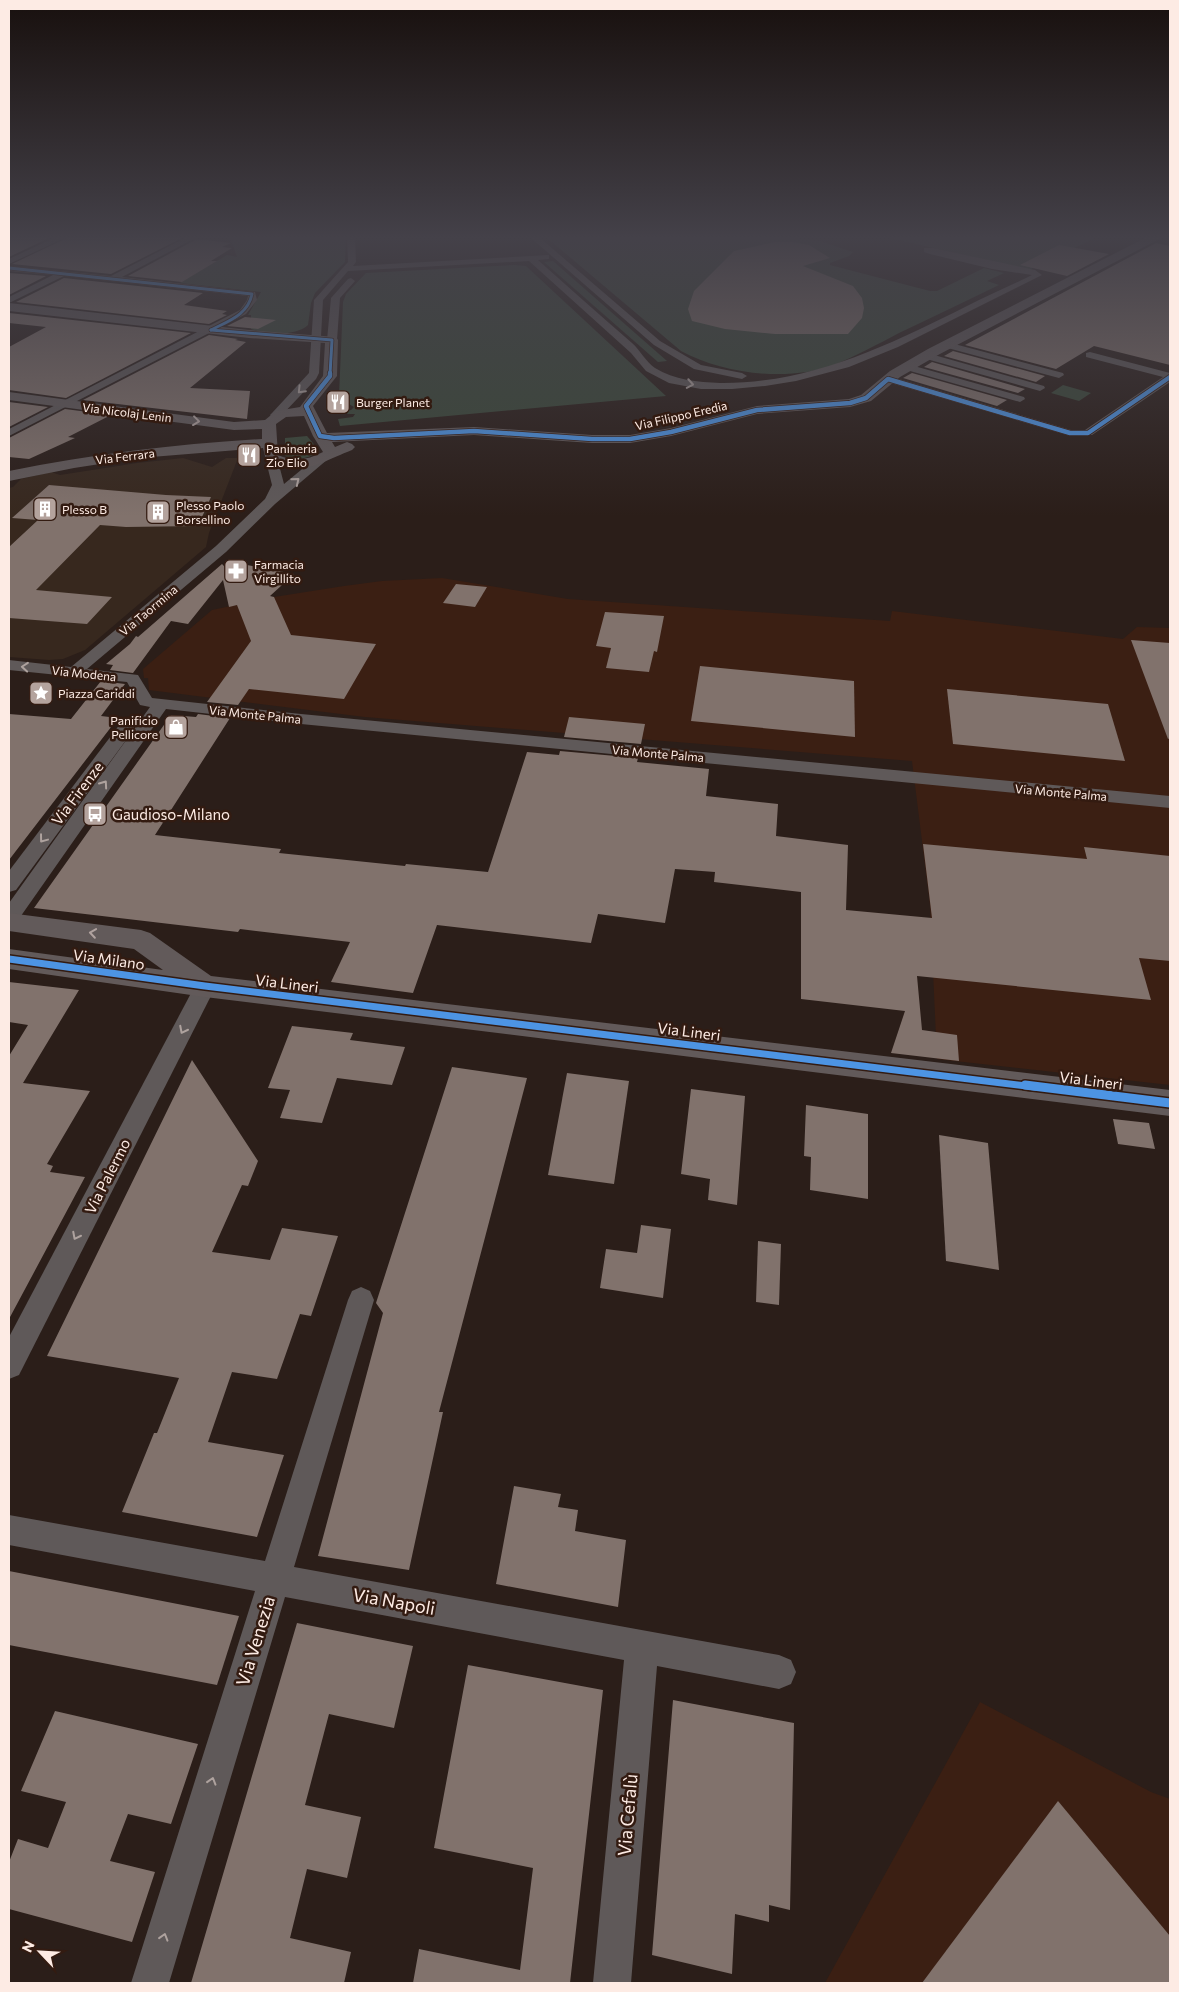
<svg xmlns="http://www.w3.org/2000/svg" width="1179" height="1992" viewBox="0 0 1179 1992" font-family="Commissioner,sans-serif">
<style>
.built{fill:#3b1f13}
.education{fill:#37281e}
.green{fill:#3b4839}
.building{fill:#81726c}
.lines{fill:none;stroke-linecap:round;stroke-linejoin:round}
.street{fill:#5f5959;fill-rule:evenodd}
.secondary{fill:#625a5a;fill-rule:evenodd}
.cycleway-far3-casing{stroke:#331b11;stroke-width:4.5}
.cycleway-far2-casing{stroke:#331b11;stroke-width:6}
.cycleway-far1-casing{stroke:#331b11;stroke-width:10}
.cycleway-casing{stroke:#331b11;stroke-width:12}
.cycleway-far3{stroke:#4d94e3;stroke-width:3}
.cycleway-far2{stroke:#4d94e3;stroke-width:4.5}
.cycleway-far1{stroke:#4d94e3;stroke-width:7}
.cycleway{stroke:#4d94e3;stroke-width:9}
.oneway{stroke:#aea29e}
.oneway2{stroke:#b0a29f}
.labels{text-anchor:middle;dominant-baseline:central;stroke-width:5;stroke-linejoin:round;paint-order:stroke}
.far-poi-label{font-size:12px;fill:#fdebe4;stroke:#331b11;text-anchor:start}
.far-street-label{font-size:12px;fill:#fdebe4;stroke:#331b11}
.street-label{font-size:15px;fill:#fdebe4;stroke:#331b11}
.poi-label{font-size:15px;fill:#fdebe4;stroke:#331b11;text-anchor:start}
.near-street-label{font-size:18px;fill:#fdebe4;stroke:#331b11}
</style>
<rect width="100%" height="100%" fill="#2b1e19"/>
<!-- built -->
<g class="built">
<polygon points="442,578 568,599 890,621 892,611 1123,639 1137,627 1170,628 1170,1085 937,1059 930,905 912,761 365,717 149,690 148,678 144,678 143,669 212,610 274,597 344,586 382,581"/>
<polygon points="980,1702 1151,1792 1170,1799 1170,1983 825,1983"/>
</g>
<!-- education -->
<polygon class="education" points="183,458 212,467 226,458 238,458 209,533 206,547 85,650 63,659 49,660 9,657 9,488 13,487 21,479 51,472 60,475 137,463"/>
<!-- green -->
<g class="green">
<path d="M230 237H346L345 262 315 293 311 303 308 325C295 337 266 334 251 329V315H248L261 292 180 283 227 255 237 257Z"/>
<path d="M546 237H784L820 241 853 252 849 256 830 263V265L930 291H937L984 268 1004 273 987 281 999 285C966 301 933 317 899 333 878 344 856 356 834 365 788 382 723 374 681 351Z"/>
<polygon points="886,237 1097,237 1029,270"/>
<polygon points="553,261 667,361 658,362 544,262"/>
<polygon points="514,265 526,266 666,396 340,426 338,419 353,417 355,414 347,414 348,412 344,411 351,410 354,407 347,403 349,395 339,396 343,302 346,294 366,273"/>
<polygon points="1063,385 1091,393 1079,401 1051,393"/>
<path d="M307 436 318 449V452C308 459 291 463 282 453L285 446V438Z"/>
</g>
<!-- building -->
<g class="building">
<polygon points="9,237 51,237 9,257"/>
<polygon points="69,237 176,237 182,238 111,274 12,264"/>
<polygon points="197,239 231,243 222,247 232,248 211,261 217,261 182,282 128,276"/>
<polygon points="775,242 793,242 809,245 830,258 803,266 853,286 862,298 864,308 862,318 848,334 775,334 725,329 692,321 688,309 694,291 734,251"/>
<polygon points="1156,243 1170,246 1170,365 1094,346 1056,369 965,345"/>
<polygon points="1059,245 1109,254 1067,276 1020,265"/>
<polygon points="9,273 46,276 9,295"/>
<polygon points="64,278 203,293 184,305 227,311 222,314 227,315 209,324 16,302"/>
<polygon points="9,313 191,333 66,398 9,390 9,347 46,327 9,323"/>
<polygon points="245,317 276,320 258,329 227,326"/>
<polygon points="209,335 238,339 235,340 246,342 190,388 250,391 247,419 83,400"/>
<polygon points="953,351 1045,376 1036,382 944,356"/>
<polygon points="932,362 1025,389 1018,393 924,367"/>
<polygon points="912,373 1007,400 997,406 903,378"/>
<polygon points="9,402 48,407 9,427"/>
<polygon points="65,409 111,415 68,437 75,438 29,459 9,457 9,438"/>
<polygon points="49,485 166,495 211,497 198,526 126,527 100,525 36,590 112,597 87,624 9,618 9,547 38,520 12,518"/>
<polygon points="237,563 294,574 270,596 274,597 291,635 376,644 344,699 249,689 238,705 207,702 251,641 237,605 229,607 223,580 188,624 171,621 133,673 110,670 113,665 106,664 130,644 136,636 138,637 222,564 228,570"/>
<polygon points="456,584 487,587 475,607 443,603"/>
<polygon points="605,612 664,616 657,652 654,651 649,672 606,668 611,648 596,646"/>
<polygon points="1131,640 1170,643 1170,738 1168,739"/>
<polygon points="700,666 854,681 855,737 691,721"/>
<polygon points="101,681 125,684 101,716 118,718 9,860 9,714 71,719"/>
<polygon points="947,689 1108,704 1125,761 953,744"/>
<polygon points="198,714 230,718 155,835 281,849 279,853 405,866 406,864 488,872 527,752 559,755 560,751 638,758 637,762 709,769 706,796 778,804 776,836 848,845 846,910 932,918 923,844 1087,859 1084,847 1170,856 1170,961 1139,958 1151,1000 917,976 922,1030 957,1035 959,1061 891,1053 905,1011 801,999 801,892 714,882 715,872 675,869 665,923 598,914 591,943 437,925 413,993 331,982 350,942 240,929 238,932 34,908 171,715 196,717"/>
<polygon points="569,717 645,724 641,744 564,737"/>
<polygon points="9,982 79,990 23,1083 90,1091 47,1164 53,1166 50,1172 85,1177 9,1319 9,1056 28,1025 9,1022"/>
<polygon points="292,1026 353,1033 350,1040 405,1047 392,1085 337,1078 322,1123 280,1118 290,1090 268,1088"/>
<polygon points="192,1060 258,1161 248,1186 242,1185 212,1252 270,1260 282,1228 338,1236 311,1316 300,1314 277,1379 232,1372 208,1442 284,1455 257,1537 122,1512 154,1433 157,1433 179,1378 47,1356"/>
<polygon points="452,1067 527,1078 439,1412 443,1412 409,1570 318,1556 383,1313 376,1303"/>
<polygon points="567,1073 629,1081 614,1184 548,1175"/>
<polygon points="691,1089 745,1096 737,1205 708,1200 710,1179 681,1174"/>
<polygon points="806,1105 868,1114 868,1199 810,1190 811,1157 804,1156"/>
<polygon points="1113,1119 1149,1123 1155,1149 1118,1144"/>
<polygon points="939,1135 988,1143 999,1270 946,1261"/>
<polygon points="641,1225 671,1229 663,1298 600,1288 606,1249 637,1253"/>
<polygon points="758,1241 781,1244 779,1305 756,1302"/>
<polygon points="514,1486 561,1494 558,1507 578,1510 575,1531 626,1540 618,1607 496,1584"/>
<polygon points="9,1571 239,1616 217,1685 9,1645"/>
<polygon points="297,1623 413,1646 394,1728 329,1714 305,1805 361,1817 347,1878 307,1869 290,1938 351,1952 344,1983 191,1983"/>
<polygon points="468,1665 603,1690 570,1983 413,1983 419,1949 520,1970 533,1868 434,1848"/>
<polygon points="673,1700 794,1723 790,1910 769,1905 769,1922 735,1914 732,1974 652,1955"/>
<polygon points="55,1711 198,1744 171,1824 128,1814 110,1861 155,1872 132,1942 9,1909 9,1862 18,1839 48,1848 66,1802 21,1791"/>
<polygon points="1058,1801 1170,1936 1170,1983 922,1983"/>
</g>
<g class="lines">
<!-- street -->
<g class="street">
<polygon points="56,237 67,237 9,264 9,259"/>
<polygon points="187,237 197,237 122,277 255,292 257,300 246,314 9,436 9,429 240,310 247,300 248,296 64,276 9,303 9,297 53,275 9,271 9,266 111,276"/>
<path d="M347 237H355L356 262 353 266 549 255V259L538 260C569 288 600 315 632 343 640 350 646 362 655 368 674 380 698 382 720 383 810 384 889 345 967 306 988 295 1010 286 1032 275L992 269 930 254 924 252V248H933L1035 270 1042 275 898 347 849 367 796 381 765 386 732 389H701L669 383 646 371 631 353 529 261 348 271 323 300 319 373 316 379 280 417H272L270 415 272 413 309 373 314 300 348 262Z"/>
<polygon points="530,237 539,237 660,341 701,365 742,373 747,376 742,379 694,369 654,345"/>
<polygon points="351,278 355,281 340,298 337,340 335,342 329,342 327,340 331,298 348,279"/>
<polygon points="947,342 1063,373 1064,375 1059,378 944,347 942,345"/>
<polygon points="1090,352 1170,373 1170,382 1092,435 1070,436 884,381 883,379 888,376 892,377 1071,430 1085,430 1163,377 1086,357 1086,353"/>
<polygon points="927,353 1044,386 1045,388 1040,391 923,358 923,354"/>
<polygon points="907,364 1024,397 1025,399 1020,402 903,369 902,367"/>
<polygon points="271,453 277,457 284,484 318,456 326,456 328,459 275,504 226,552 87,669 138,675 152,698 301,714 1170,796 1170,808 301,724 166,709 16,923 9,925 9,903 150,707 140,705 127,682 9,670 9,660 71,667 216,546 265,499 272,485 265,457"/>
<polygon points="126,723 132,724 134,728 132,732 16,890 9,892 9,871 120,724"/>
<polygon points="205,978 212,980 216,986 19,1375 9,1379 9,1337 198,980"/>
<polygon points="361,1287 370,1291 374,1300 294,1567 779,1655 791,1660 796,1672 791,1684 779,1689 657,1666 631,1983 593,1983 624,1660 285,1597 169,1983 131,1983 255,1591 9,1545 9,1515 265,1561 348,1300 352,1291"/>
</g>
<!-- secondary -->
<g class="secondary">
<path d="M1147 237H1163L938 355 900 377 871 401 850 407 757 414 671 436 630 443H592L474 435 332 442 335 447 347 442 352 444 355 447 352 450C318 463 304 478 266 460L263 448 139 458 74 468 9 481V471C93 454 177 444 262 439V429L234 430 9 400V392L234 422 265 420 276 411 300 407 323 376 325 343 249 338 9 311V303L249 330 336 337 338 340 337 376 313 406 327 433 474 427 592 435H630L671 428 757 406 849 399 861 395 890 371 928 349ZM304 416 313 436 323 452C308 460 294 462 278 455L276 424 286 417Z"/>
<polygon points="9,913 141,930 150,933 211,976 1170,1090 1170,1116 205,997 9,969 9,949 163,970 134,949 9,931"/>
</g>
<!-- cycleway-far3 casing -->
<g class="cycleway-far3-casing">
<g id="cycleway-far3">
<path d="M9 268 252 294C248 315 228 321 211 330"/>
<polyline points="211,330 332,340 330,374"/>
</g>
</g>
<!-- cycleway-far2 casing -->
<g class="cycleway-far2-casing">
<polyline id="cycleway-far2" points="330,373 330,376 306,406 320,436 334,438 474,431 592,439 630,439 671,432 757,410 850,403 866,398 888,379 1070,433 1088,433 1170,377"/>
</g>
<!-- cycleway-far1 casing -->
<g class="cycleway-far1-casing">
<polyline id="cycleway-far1" points="9,959 205,986 1035,1087"/>
</g>
<!-- cycleway casing -->
<g class="cycleway-casing">
<polyline id="cycleway" points="1025,1085 1170,1103"/>
</g>
<!-- cycleway-far3 -->
<use href="#cycleway-far3" class="cycleway-far3"/>
<!-- cycleway-far2 -->
<use href="#cycleway-far2" class="cycleway-far2"/>
<!-- cycleway-far1 -->
<use href="#cycleway-far1" class="cycleway-far1"/>
<!-- cycleway -->
<use href="#cycleway" class="cycleway"/>
</g>
<!-- one-way arrows -->
<defs><path id="oneway-chevron" d="M-2-3.5L2.5 0L-2 3.5" fill="none" stroke-width="1.6" stroke-linecap="round" stroke-linejoin="round" transform="scale(1.25)"/></defs>
<g class="oneway">
<use href="#oneway-chevron" transform="translate(690 384) rotate(10)"/>
<use href="#oneway-chevron" transform="translate(301 390) rotate(134)"/>
<use href="#oneway-chevron" transform="translate(296 481) rotate(-39)"/>
<use href="#oneway-chevron" transform="translate(25 667) rotate(-175)"/>
<use href="#oneway-chevron" transform="translate(104 784) rotate(-55)"/>
<use href="#oneway-chevron" transform="translate(43 839) rotate(127)"/>
<use href="#oneway-chevron" transform="translate(183 1030) rotate(117)"/>
<use href="#oneway-chevron" transform="translate(76 1236) rotate(117)"/>
<use href="#oneway-chevron" transform="translate(212 1781) rotate(-73)"/>
<use href="#oneway-chevron" transform="translate(164 1937) rotate(-73)"/>
</g>
<g class="oneway2">
<use href="#oneway-chevron" transform="translate(196 421) rotate(7)"/>
<use href="#oneway-chevron" transform="translate(93 933) rotate(-172)"/>
</g>
<!-- sky -->
<linearGradient id="sky" x2="0" y2="1"><stop stop-color="#18100e"/><stop offset="0.46" stop-color="#444149"/><stop offset="1" stop-color="#444149" stop-opacity="0"/></linearGradient>
<rect width="1179" height="516" fill="url(#sky)"/>
<!-- icons -->
<defs>
<g id="restaurant-square" transform="scale(1.25)"><rect x="-9" y="-9" width="18" height="18" rx="4" fill="#b4a39d" stroke="#331b11"/><path d="M-5-6h1v4h1v-4h1v4h1v-4h1v5L-1.5 .5V6h-2V.5L-5-1ZM5-6V6H3V1.5H1.5Q1.5-4 5-6Z" fill="#fff"/></g>
<g id="building-square" transform="scale(1.25)"><rect x="-9" y="-9" width="18" height="18" rx="4" fill="#b4a39d" stroke="#331b11"/><path d="M-4-6H4V6H1V3H-1V6H-4ZM-2.5-4.3h1.7v1.8h-1.7ZM.8-4.3h1.7v1.8H.8ZM-2.5-1h1.7V.8h-1.7ZM.8-1h1.7V.8H.8Z" fill="#fff"/></g>
<g id="pharmacy-square" transform="scale(1.25)"><rect x="-9" y="-9" width="18" height="18" rx="4" fill="#b4a39d" stroke="#331b11"/><path d="M-2-6h4v4h4v4h-4v4h-4v-4h-4v-4h4Z" fill="#fff"/></g>
<g id="sight-square" transform="scale(1.25)"><rect x="-9" y="-9" width="18" height="18" rx="4" fill="#b4a39d" stroke="#331b11"/><path d="M0-6L1.8-2.2L6-1.7L2.9 1.2L3.7 5.4L0 3.3L-3.7 5.4L-2.9 1.2L-6-1.7L-1.8-2.2Z" fill="#fff"/></g>
<g id="shop-square" transform="scale(1.25)"><rect x="-9" y="-9" width="18" height="18" rx="4" fill="#b4a39d" stroke="#331b11"/><path d="M-5-2.5h2.3a2.7 3.5 0 0 1 5.4 0H5L5.5 6h-11ZM-1.5-2.5h3a1.5 2.3 0 0 0-3 0Z" fill="#fff"/></g>
<g id="bus-square" transform="scale(1.25)"><rect x="-9" y="-9" width="18" height="18" rx="4" fill="#b4a39d" stroke="#331b11"/><path d="M-5-6H5V4H4V6H2V4H-2V6H-4V4H-5ZM-3.5-4V0h7V-4ZM-3.5 1.2v1.5H-2V1.2ZM2 1.2v1.5H3.5V1.2Z" fill="#fff"/></g>
</defs>
<g fill-rule="evenodd">
<use href="#restaurant-square" x="338" y="402"/>
<use href="#restaurant-square" x="249" y="455"/>
<use href="#building-square" x="45" y="509"/>
<use href="#building-square" x="158" y="512"/>
<use href="#pharmacy-square" x="236" y="571"/>
<use href="#sight-square" x="41" y="693"/>
<use href="#shop-square" x="176" y="727"/>
<use href="#bus-square" x="95" y="814"/>
</g>
<g class="labels">
<!-- far-poi labels -->
<g class="far-poi-label">
<text x="356" y="402">Burger Planet</text>
<text x="266" y="448">Panineria<tspan x="266" dy="14">Zio Elio</tspan></text>
<text x="176" y="505">Plesso Paolo<tspan x="176" dy="14">Borsellino</tspan></text>
<text x="62" y="509">Plesso B</text>
<text x="254" y="564">Farmacia<tspan x="254" dy="14">Virgillito</tspan></text>
<text x="58" y="693">Piazza Cariddi</text>
<text x="158" y="720" text-anchor="end">Panificio<tspan x="158" dy="14">Pellicore</tspan></text>
</g>
<!-- far-street labels -->
<g class="far-street-label">
<text transform="translate(127 412) rotate(7)">Via Nicolaj Lenin</text>
<text transform="translate(681 415) rotate(-13)">Via Filippo Eredia</text>
<text transform="translate(125 456) rotate(-7)">Via Ferrara</text>
<text transform="translate(148 610) rotate(-40)">Via Taormina</text>
<text transform="translate(84 673) rotate(6)">Via Modena</text>
<text transform="translate(255 714) rotate(6)">Via Monte Palma</text>
<text transform="translate(658 753) rotate(5)">Via Monte Palma</text>
<text transform="translate(1061 792) rotate(5)">Via Monte Palma</text>
</g>
<!-- street labels -->
<g class="street-label">
<text transform="translate(77 793) rotate(-53)">Via Firenze</text>
<text transform="translate(109 959) rotate(8)">Via Milano</text>
<text transform="translate(287 983) rotate(7)">Via Lineri</text>
<text transform="translate(689 1031) rotate(7)">Via Lineri</text>
<text transform="translate(1091 1080) rotate(7)">Via Lineri</text>
<text transform="translate(107 1176) rotate(-63)">Via Palermo</text>
</g>
<!-- poi labels -->
<g class="poi-label">
<text x="112" y="814">Gaudioso-Milano</text>
</g>
<!-- near-street labels -->
<g class="near-street-label">
<text transform="translate(394 1601) rotate(10)">Via Napoli</text>
<text transform="translate(255 1641) rotate(-73)">Via Venezia</text>
<text transform="translate(627 1815) rotate(-85)">Via Cefalù</text>
</g>
</g>
<!-- border -->
<rect width="1179" height="1992" fill="none" stroke="#fdebe4" stroke-width="20"/>
<!-- north arrow -->
<g transform="translate(40 1952) rotate(295)" stroke="#331b11" stroke-width="4" paint-order="stroke">
<path d="M0-4L9 19L0 12L-9 19Z" fill="#fdebe4"/>
<text y="-8" font-size="14" font-weight="bold" text-anchor="middle" fill="#fdebe4">N</text>
</g>
</svg>
